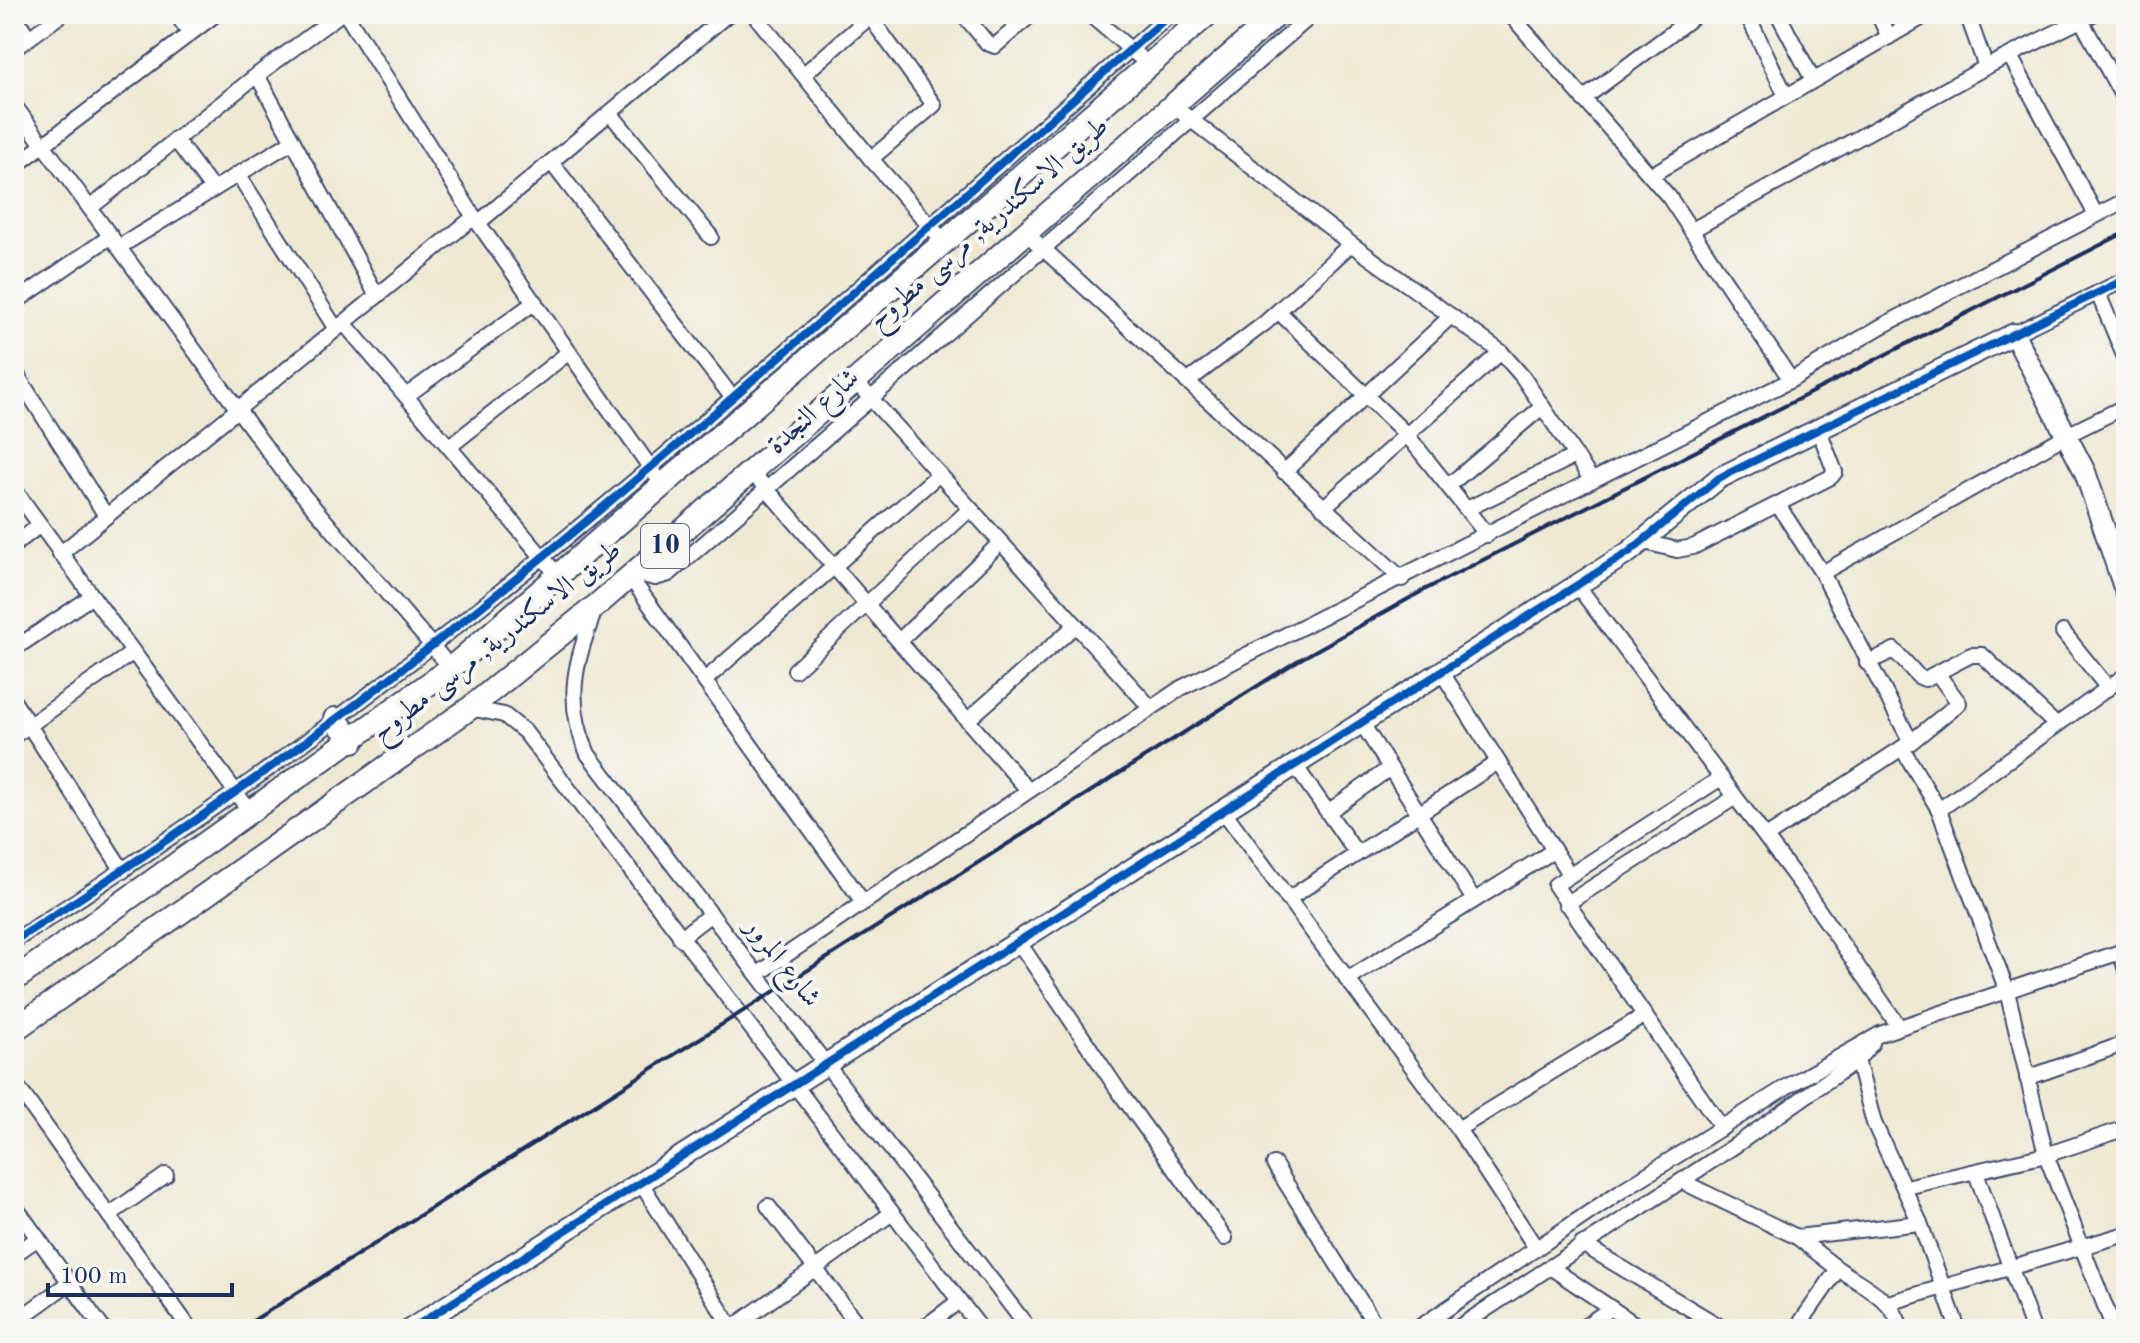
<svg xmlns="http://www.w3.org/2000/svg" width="2140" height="1343" viewBox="0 0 2140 1343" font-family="'Old Standard TT',Amiri,serif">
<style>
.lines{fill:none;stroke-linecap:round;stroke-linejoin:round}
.street-casing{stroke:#3b4b70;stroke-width:18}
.secondary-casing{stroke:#3b4b70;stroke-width:24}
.primary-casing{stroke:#3b4b70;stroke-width:26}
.street{stroke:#fff;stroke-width:14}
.secondary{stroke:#fff;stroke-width:20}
.primary{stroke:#fff;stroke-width:22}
.rail{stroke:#1b2f5e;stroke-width:4}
.cycleway-casing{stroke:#f6f6f2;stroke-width:13}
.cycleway{stroke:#0057b8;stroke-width:8}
.labels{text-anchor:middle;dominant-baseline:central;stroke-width:8;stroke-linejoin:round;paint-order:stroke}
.shield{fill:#f6f6f2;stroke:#5d6b8a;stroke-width:2}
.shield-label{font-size:26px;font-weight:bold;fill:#1b2f5e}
.street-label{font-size:28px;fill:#1b2f5e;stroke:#f6f6f2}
</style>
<rect width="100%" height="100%" fill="#f6f6f2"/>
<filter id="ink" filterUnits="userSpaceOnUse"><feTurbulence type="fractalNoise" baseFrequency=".0125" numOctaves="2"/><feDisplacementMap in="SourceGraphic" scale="16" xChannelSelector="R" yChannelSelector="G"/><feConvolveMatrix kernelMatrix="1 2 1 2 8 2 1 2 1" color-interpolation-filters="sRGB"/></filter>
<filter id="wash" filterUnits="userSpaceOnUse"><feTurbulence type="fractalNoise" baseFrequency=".006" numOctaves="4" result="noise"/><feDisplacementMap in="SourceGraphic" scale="32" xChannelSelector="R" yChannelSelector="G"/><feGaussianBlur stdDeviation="1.8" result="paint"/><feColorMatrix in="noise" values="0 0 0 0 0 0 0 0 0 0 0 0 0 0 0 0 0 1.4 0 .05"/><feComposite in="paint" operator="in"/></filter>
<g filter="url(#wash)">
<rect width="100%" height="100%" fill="#efe9d3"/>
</g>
<g filter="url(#ink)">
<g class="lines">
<!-- street casing -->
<g class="street-casing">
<g id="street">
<polyline points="177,14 189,33"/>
<polyline points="346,14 474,217 664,487"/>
<polyline points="754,14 871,159 946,244"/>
<polyline points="963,14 987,43 995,46 1032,14"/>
<polyline points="1089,14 1149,65"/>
<polyline points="1510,14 1669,197 1791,380"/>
<polyline points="1747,14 1786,96"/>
<polyline points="1778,14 1813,80"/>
<polyline points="1878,14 1889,37"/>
<polyline points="1967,14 1986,67"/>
<polyline points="2078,14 2126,103"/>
<polyline points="14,15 29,38"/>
<polyline points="870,17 934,105 871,159"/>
<polyline points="14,49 62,14"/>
<polyline points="2010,56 2096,215"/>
<polyline points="804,74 873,14"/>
<polyline points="257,75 377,296"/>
<polyline points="1583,99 1697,14"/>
<polyline points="14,105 286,475 451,668"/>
<polyline points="1172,105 1351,244 1501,352 1522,376 1591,479"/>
<polyline points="610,113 711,237"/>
<polyline points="175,139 213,190"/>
<polyline points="551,162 732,397"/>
<polyline points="14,167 216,14"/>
<polyline points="238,174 336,329"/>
<polyline points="1651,175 1928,14"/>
<polyline points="90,208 257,75 340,14"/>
<polyline points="478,223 728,14"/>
<polyline points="1694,229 1986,67 2093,14"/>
<polyline points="1024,231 1402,579"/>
<polyline points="119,247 293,141"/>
<polyline points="2098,293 2126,360"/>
<polyline points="14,303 111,236"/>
<polyline points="1279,312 1407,435 1487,535"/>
<polyline points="344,323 560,578"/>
<polyline points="2014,334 2126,279"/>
<polyline points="14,370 106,516"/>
<polyline points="855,381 1150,707"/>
<polyline points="1187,382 1265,323 1351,244"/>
<polyline points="406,396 535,302"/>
<polyline points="449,447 569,352"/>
<polyline points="751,471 1028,790"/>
<polyline points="1284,472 1451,316"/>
<polyline points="1448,486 1542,407"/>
<polyline points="14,489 251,813"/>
<polyline points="1323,508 1501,352"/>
<polyline points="1467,509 1575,456"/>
<polyline points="2109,540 2126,532"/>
<polyline points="1645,542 1677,550 1693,547 1831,477 1835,472 1818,428"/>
<polyline points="14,545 40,525"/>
<polyline points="60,554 474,217"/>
<polyline points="634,573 655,578 669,574 1313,14"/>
<polyline points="1822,573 2067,435 2126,406"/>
<polyline points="630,577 863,902"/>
<polyline points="1577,585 1802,886 1898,1025"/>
<path d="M595 610C575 661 564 702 588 754L1029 1329"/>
<polyline points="2063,632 2108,688"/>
<polyline points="899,641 1000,543"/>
<polyline points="14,649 91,597"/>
<polyline points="1867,663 1894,650 1918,676 1925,679 1971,655 1982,655 2056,725"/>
<polyline points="795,670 969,510"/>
<polyline points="1441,671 1569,874"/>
<polyline points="705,680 938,475"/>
<polyline points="14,702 123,871"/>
<polyline points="470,708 504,715 525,732 981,1329"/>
<polyline points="970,718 1076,625"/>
<polyline points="1361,722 1474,900"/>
<polyline points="14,736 132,653"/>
<polyline points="1911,742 1959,703 1937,673"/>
<polyline points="1902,748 1939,810"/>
<polyline points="1294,764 1357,854"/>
<polyline points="1721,778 1555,885 1722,1128"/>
<polyline points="1222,809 1458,1129 1536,1248"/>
<polyline points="1328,812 1390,768"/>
<polyline points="1766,837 1911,742 1822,573 1778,505"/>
<polyline points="1288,899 1498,762"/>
<polyline points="1566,904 1734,798"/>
<polyline points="680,938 711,914"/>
<path d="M14 941C158 849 300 750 434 644 688 445 927 226 1171 14"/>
<polyline points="1018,941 1118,1090 1225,1238"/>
<polyline points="2120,952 2126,970"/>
<polyline points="758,974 1181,688 1791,380 1880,327 2126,200"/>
<polyline points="1347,980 1553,851"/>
<polyline points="1857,1060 1874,1123 1920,1223"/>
<polyline points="2027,1078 2126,1043"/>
<polyline points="14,1082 190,1329"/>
<polyline points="1458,1129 1645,1015"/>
<polyline points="1274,1164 1378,1329"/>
<polyline points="1976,1173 2033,1329"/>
<polyline points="1681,1181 1797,1237 1920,1223 1958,1329"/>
<polyline points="641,1183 730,1325 735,1326 892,1213"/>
<polyline points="1906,1187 2046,1155 2126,1128"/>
<polyline points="14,1205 103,1329"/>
<polyline points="768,1206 861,1329"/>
<polyline points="109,1215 166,1175"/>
<polyline points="1797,1237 1838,1269"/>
<polyline points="1582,1244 1724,1329"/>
<polyline points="14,1255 38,1238"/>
<polyline points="1550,1267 1642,1329"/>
<polyline points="1888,1303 2126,1234"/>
<polyline points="18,1320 70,1282"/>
<polyline points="922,1329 959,1301"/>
<polyline points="1417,1329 1624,1189 1786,1087 1880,1034 2126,950"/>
<polyline points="1456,1329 1736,1145 1857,1060 1872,1043"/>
<polyline points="1581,1329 1610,1309"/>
<path d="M1796 1329 1838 1269C1862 1285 1894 1299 1901 1329"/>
<polyline points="2114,1329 2046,1155 2007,991 1939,810 2126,675"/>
</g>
</g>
<!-- secondary casing -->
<g class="secondary-casing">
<polyline id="secondary" points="411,1329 1629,552 1719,478 2014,334 2085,472 2126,593"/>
</g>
<!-- primary casing -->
<g class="primary-casing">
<g id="primary">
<polyline points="335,719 353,741"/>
<polyline points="14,980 451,668 1208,14"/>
<polyline points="14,1030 470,708 597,605 1278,14"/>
</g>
</g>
<!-- street -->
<use href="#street" class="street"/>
<!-- secondary -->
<use href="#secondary" class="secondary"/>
<!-- primary -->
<use href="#primary" class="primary"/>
<!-- rail -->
<polyline class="rail" points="240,1329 1297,661 1426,589 2126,232"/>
<!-- cycleway casing -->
<g class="cycleway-casing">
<g id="cycleway">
<path d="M14 941C158 849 300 750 434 644 688 445 927 226 1171 14"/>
<polyline points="411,1329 1629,552 1719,478 2126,279"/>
</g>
</g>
<!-- cycleway -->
<use href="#cycleway" class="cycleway"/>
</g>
</g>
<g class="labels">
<!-- shield labels -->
<rect class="shield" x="641" y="524" width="48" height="44" rx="6"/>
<g class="shield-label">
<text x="665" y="546">10</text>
</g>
<!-- street labels -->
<g class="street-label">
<text transform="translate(989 224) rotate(-41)">طريق الاسكندرية, مرسى مطروح</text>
<text transform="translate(814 412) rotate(-42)">شارع النجدة</text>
<text transform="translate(497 642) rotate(-38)">طريق الاسكندرية, مرسى مطروح</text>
<text transform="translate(782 963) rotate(52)">شارع المرور</text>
</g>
</g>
<!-- margin -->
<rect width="2140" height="1343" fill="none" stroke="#f6f6f2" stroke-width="48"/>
<!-- scale -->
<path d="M48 1283v12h184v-12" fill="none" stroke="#1b2f5e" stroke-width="4"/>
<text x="60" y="1283" font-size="24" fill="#1b2f5e" stroke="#f6f6f2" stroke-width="6" paint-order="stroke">100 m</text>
</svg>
